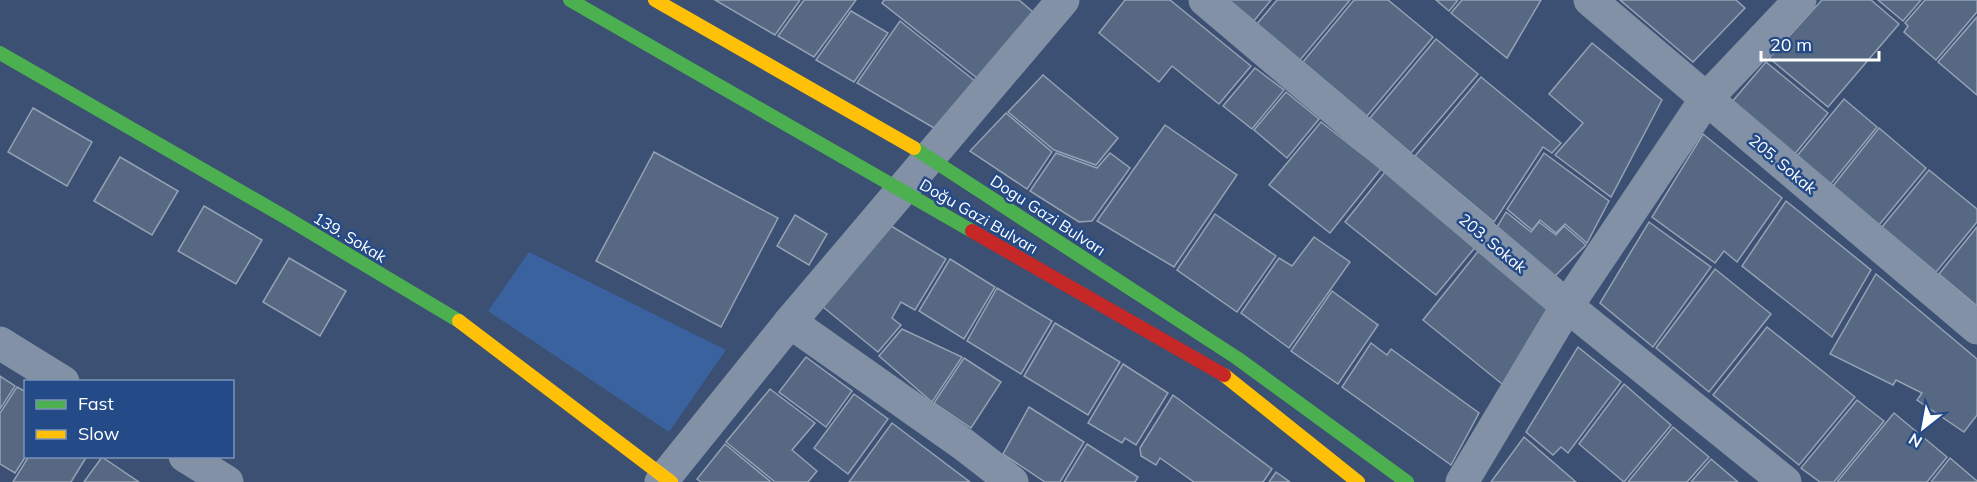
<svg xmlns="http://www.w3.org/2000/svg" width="1977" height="482" viewBox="0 0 1977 482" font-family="Mulish,sans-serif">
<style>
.green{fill:#39629e}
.building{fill:#566882;stroke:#95a1b5;stroke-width:1.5}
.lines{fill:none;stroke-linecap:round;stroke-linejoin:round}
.street{stroke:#8291a6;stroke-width:33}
.fast{stroke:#4caf50;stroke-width:14}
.slow{stroke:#ffc107;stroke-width:14}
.jam{stroke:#c62828;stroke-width:14}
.labels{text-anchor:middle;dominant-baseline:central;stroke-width:5;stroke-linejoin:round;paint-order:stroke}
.street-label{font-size:16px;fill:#fff;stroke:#244b88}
</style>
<rect width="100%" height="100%" fill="#3b5072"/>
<!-- green -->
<polygon class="green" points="529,252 726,350 669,432 488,311"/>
<!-- building -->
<g class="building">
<polygon points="715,0 800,0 775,35"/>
<polygon points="804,0 856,0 814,57 778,36"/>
<polygon points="884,0 1019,0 1033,12 977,78 882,3"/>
<polygon points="1125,0 1170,0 1251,66 1219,104 1172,66 1159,82 1099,33"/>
<polygon points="1227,0 1271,0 1253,22"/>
<polygon points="1277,0 1350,0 1300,60 1257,24"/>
<polygon points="1354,0 1388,0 1433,37 1367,116 1303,62"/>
<polygon points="1436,0 1458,0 1449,11"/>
<polygon points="1462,0 1541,0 1507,58 1451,13"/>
<polygon points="1620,0 1736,0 1745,8 1693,62"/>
<polygon points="1822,0 1871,0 1899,24 1828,107 1769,58"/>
<polygon points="1878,0 1921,0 1903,21"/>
<polygon points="1925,0 1977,0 1977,12 1936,60 1904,32 1908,26 1905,23"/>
<polygon points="851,11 888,33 854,82 816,60"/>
<polygon points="1977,17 1977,95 1938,62"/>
<polygon points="900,21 975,81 934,128 857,83"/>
<polygon points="1436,39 1478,74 1411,153 1370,118"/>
<polygon points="1592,43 1662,100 1611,197 1555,155 1583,123 1549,94"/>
<polygon points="1766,62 1828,113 1794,155 1731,103"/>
<polygon points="1255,68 1284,90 1252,129 1223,106"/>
<polygon points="1043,75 1118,138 1096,165 1054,150 1008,112"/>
<polygon points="1481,77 1561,143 1552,153 1543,147 1494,222 1415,156"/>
<polygon points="1286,92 1319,119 1287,158 1254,130"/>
<polygon points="1844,99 1877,127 1830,185 1797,156"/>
<polygon points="33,108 92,142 67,186 8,152"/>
<polygon points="1006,113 1052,152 1027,189 970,151"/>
<polygon points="1321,122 1381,169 1330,233 1269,185"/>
<polygon points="1165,125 1237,175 1174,267 1097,221"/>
<polygon points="1879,128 1926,168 1879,225 1833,186"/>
<polygon points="1703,134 1782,198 1737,262 1724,251 1715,263 1652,217"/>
<polygon points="654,152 778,218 721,327 596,261"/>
<polygon points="1056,153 1097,168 1110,153 1130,168 1092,221 1079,222 1030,191"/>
<polygon points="1544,153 1609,201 1587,243 1565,224 1556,233 1540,220 1532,230 1507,209"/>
<polygon points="120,157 178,191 152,235 94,201"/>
<polygon points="1929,170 1977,209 1977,222 1936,272 1882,227"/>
<polygon points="1385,172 1477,245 1436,295 1345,222"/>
<polygon points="1786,201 1871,270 1832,337 1742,266"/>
<polygon points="204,206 262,240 236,284 178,251"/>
<polygon points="1506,212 1531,232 1539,222 1556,235 1564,226 1586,245 1555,276 1497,227"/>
<polygon points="1215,214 1276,256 1237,312 1177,270"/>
<polygon points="795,215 827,234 809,265 777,246"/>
<polygon points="1649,222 1711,267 1653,347 1600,303"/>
<polygon points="891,226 946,259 915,310 901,302 892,318 901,325 878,352 823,307"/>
<polygon points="1977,227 1977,306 1939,274"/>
<polygon points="1314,237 1350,262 1289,348 1241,313 1279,258 1292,266"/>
<polygon points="1480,249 1555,309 1507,388 1423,320"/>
<polygon points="289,258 346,291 320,336 263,302"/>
<polygon points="950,259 995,287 964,339 919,311"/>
<polygon points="1715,269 1771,314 1709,392 1656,348"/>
<polygon points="1876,274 1977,359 1977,415 1964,432 1917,400 1922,393 1896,380 1893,385 1830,354"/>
<polygon points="997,288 1052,321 1021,374 967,341"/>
<polygon points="1332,291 1378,325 1338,384 1291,351"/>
<polygon points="1055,323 1120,362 1088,415 1024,376"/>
<polygon points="1767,327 1855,397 1799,465 1713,395"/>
<polygon points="902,329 962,357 932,402 879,356"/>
<polygon points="1371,343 1387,355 1391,349 1479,413 1451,465 1342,387"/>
<polygon points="1578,347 1621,382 1568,453 1561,447 1553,455 1526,432"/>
<polygon points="806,357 852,391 826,427 779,392"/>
<polygon points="964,358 1001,382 971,428 934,403"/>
<polygon points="1123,364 1168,393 1136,445 1125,438 1122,443 1088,423"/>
<polygon points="0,376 15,386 0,409"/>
<polygon points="1624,384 1671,425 1624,482 1579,444"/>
<polygon points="17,387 26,392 26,456 15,473 0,464 0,413"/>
<polygon points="770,389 815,423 792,450 817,471 808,482 775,482 726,442"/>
<polygon points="854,394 888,419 848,474 814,448"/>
<polygon points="1173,395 1272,469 1263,482 1194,482 1160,458 1156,465 1141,456 1140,448"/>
<polygon points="1857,400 1884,421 1834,482 1820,482 1801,468"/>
<polygon points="1029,407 1084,442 1060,482 1045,482 1003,454"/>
<polygon points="1894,413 1947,457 1927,482 1837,482"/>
<polygon points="892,423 970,482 849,482"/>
<polygon points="1673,427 1709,457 1687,482 1628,482"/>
<polygon points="1524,437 1576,482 1491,482"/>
<polygon points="725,444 771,482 701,482 697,479"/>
<polygon points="1087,444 1138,477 1135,482 1064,482"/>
<polygon points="29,456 87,456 71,482 13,482"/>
<polygon points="102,457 139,482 84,482"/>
<polygon points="1950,458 1977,481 1977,482 1931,482"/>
<polygon points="1711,459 1738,482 1691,482"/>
<polygon points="1276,472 1290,482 1269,482"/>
</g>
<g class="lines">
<!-- street -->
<g class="street">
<polyline points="1205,0 1567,306 1785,482"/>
<polyline points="1590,0 1977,328"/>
<polyline points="790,322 963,444 1012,482"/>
<polyline points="0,343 63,382"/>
<polyline points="185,456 227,482"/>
<polyline points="661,482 790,322 1063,0"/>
<polyline points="1462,482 1567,306 1706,99 1800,0"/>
</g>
<!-- fast -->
<g class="fast">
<polyline points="570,0 972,231"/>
<polyline points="0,53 285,217 459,321"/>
<polyline points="914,148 1237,358 1407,482"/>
</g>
<!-- slow -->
<g class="slow">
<polyline points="655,0 914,148"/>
<polyline points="459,321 671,482"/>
<polyline points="1224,375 1358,482"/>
</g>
<!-- jam -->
<polyline class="jam" points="972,231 1224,375"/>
</g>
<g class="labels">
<!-- street labels -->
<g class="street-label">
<text transform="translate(1783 164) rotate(40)">205. Sokak</text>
<text transform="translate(1048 215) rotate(33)">Dogu Gazi Bulvarı</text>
<text transform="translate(979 216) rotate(30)">Doğu Gazi Bulvarı</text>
<text transform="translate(350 237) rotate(31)">139. Sokak</text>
<text transform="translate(1493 243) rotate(40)">203. Sokak</text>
</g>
</g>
<!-- legend -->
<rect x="24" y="380" width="210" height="78" fill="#244b88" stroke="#7c93b8" stroke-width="1.5"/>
<rect x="36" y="400" width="30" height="9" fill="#4caf50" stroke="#7c93b8" stroke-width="1.5"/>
<text x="78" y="410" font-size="18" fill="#ffffff">Fast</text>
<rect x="36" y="430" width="30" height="9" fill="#ffc107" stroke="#7c93b8" stroke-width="1.5"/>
<text x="78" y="440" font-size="18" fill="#ffffff">Slow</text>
<!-- north arrow -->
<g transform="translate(1923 428) rotate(211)" stroke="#244b88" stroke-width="4.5" paint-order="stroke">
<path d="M0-4.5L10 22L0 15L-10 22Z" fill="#ffffff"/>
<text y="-9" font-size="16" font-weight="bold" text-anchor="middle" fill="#ffffff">N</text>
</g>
<!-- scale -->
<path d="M1761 51v9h118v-9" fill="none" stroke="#ffffff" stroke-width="3"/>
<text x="1770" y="51" font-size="18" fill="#ffffff" stroke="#244b88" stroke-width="4.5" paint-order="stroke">20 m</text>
</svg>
